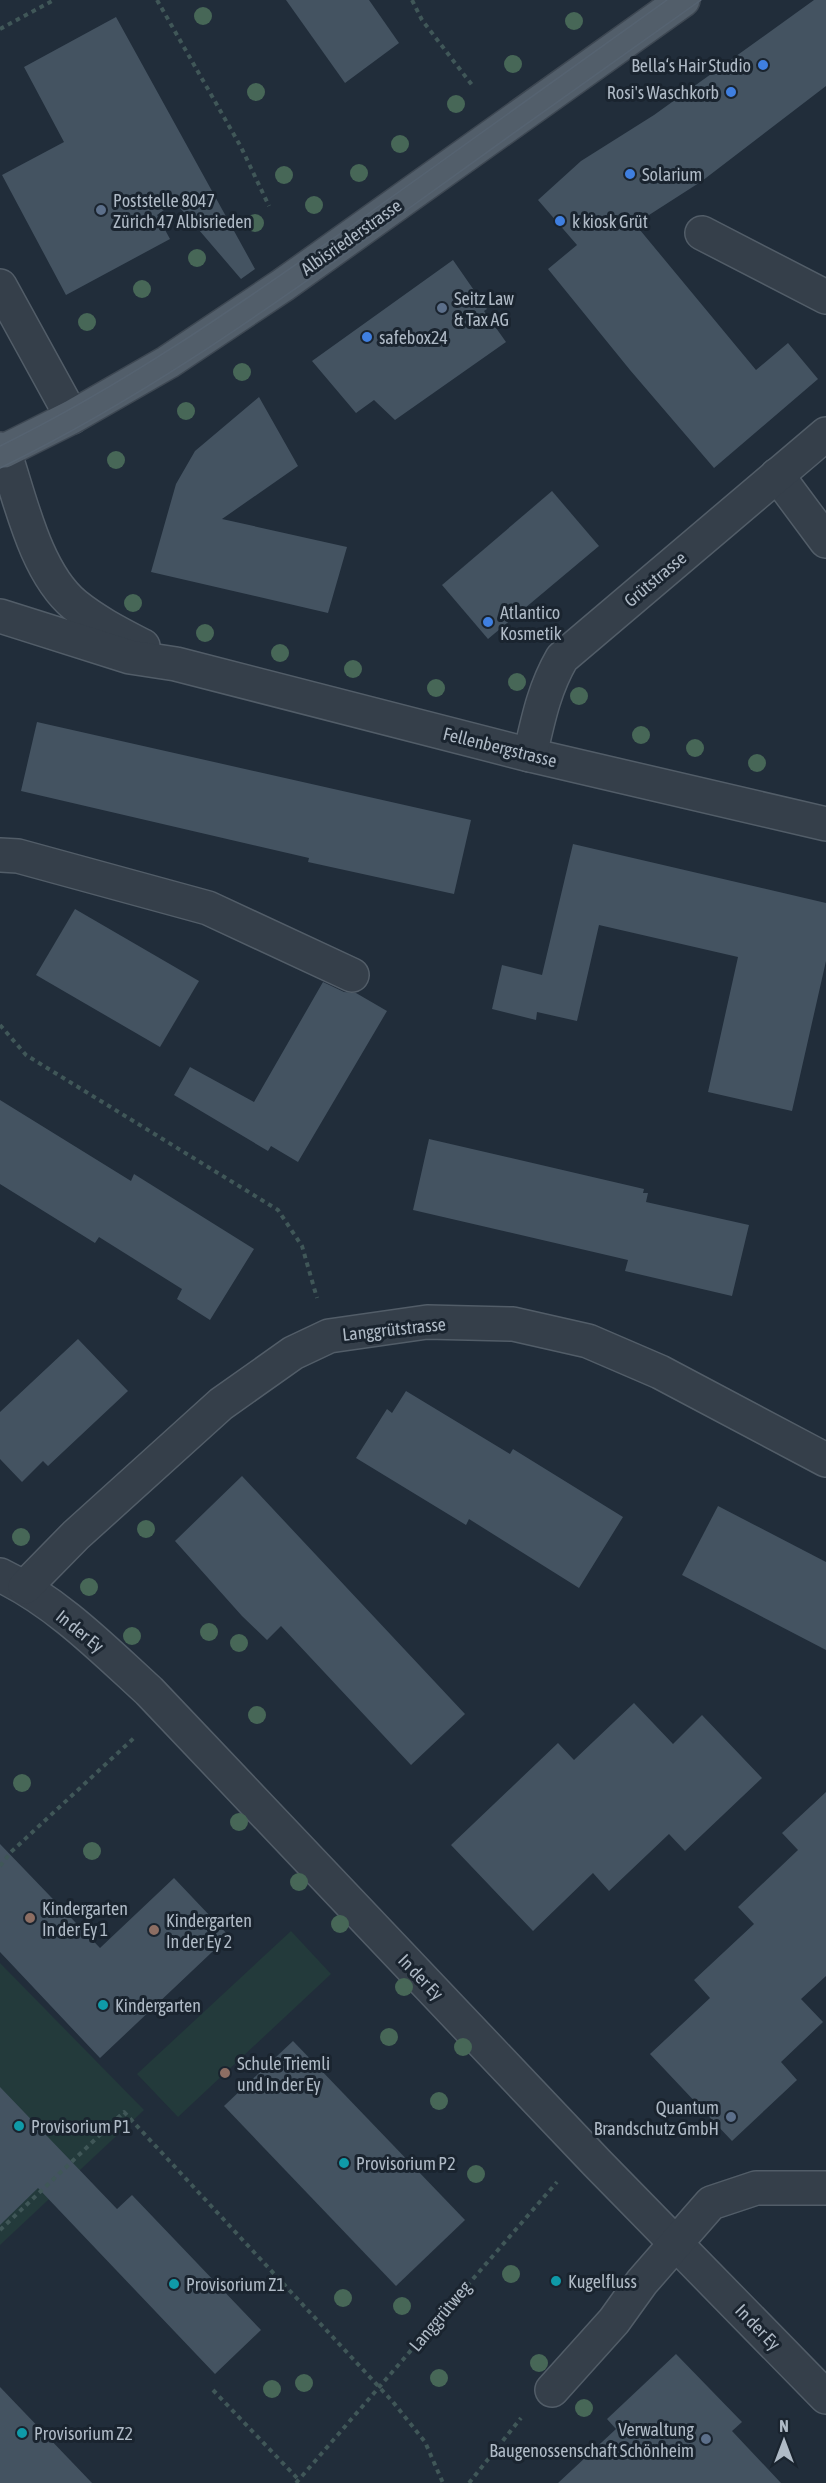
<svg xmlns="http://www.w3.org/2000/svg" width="826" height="2483" viewBox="0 0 826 2483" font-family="'Asap Condensed',sans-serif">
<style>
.green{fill:#233a3b}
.building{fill:#445361}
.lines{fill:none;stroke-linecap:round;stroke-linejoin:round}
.minor-casing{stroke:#525d68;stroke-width:36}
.major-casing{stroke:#3e4853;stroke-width:36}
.path{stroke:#405758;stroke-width:4;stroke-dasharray:4.5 4.5;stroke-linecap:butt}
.minor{stroke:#353f4a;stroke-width:33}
.major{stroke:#525e6a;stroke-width:33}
.tram{stroke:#566371;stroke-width:1.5}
.tree{fill:#476757}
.shop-dot{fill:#3f7fe0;stroke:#1a242f;stroke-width:2}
.service-dot{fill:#5c6f8a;stroke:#1a242f;stroke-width:2}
.education-dot{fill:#8d6e63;stroke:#1a242f;stroke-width:2}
.culture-dot{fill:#0f9aa8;stroke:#1a242f;stroke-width:2}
.labels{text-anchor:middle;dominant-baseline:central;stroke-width:6;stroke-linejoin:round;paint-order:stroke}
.poi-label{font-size:18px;fill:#afbac6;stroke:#1a242f;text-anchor:start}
.street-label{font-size:18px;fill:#afbac6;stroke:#1a242f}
</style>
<rect width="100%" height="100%" fill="#212d3a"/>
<!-- green -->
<g class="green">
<polygon points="291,1931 331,1974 178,2117 137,2074"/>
<polygon points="0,1963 144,2110 0,2245"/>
</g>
<!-- building -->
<g class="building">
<polygon points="286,0 369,0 399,43 345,83"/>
<polygon points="814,0 826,0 826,86 702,181 635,224 756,370 788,343 818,379 714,468 630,370 548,269 577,245 538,200 581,161 654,115"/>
<polygon points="116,17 255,269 241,279 175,202 157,215 170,239 66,295 2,175 64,142 24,67"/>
<polygon points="453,260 487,309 484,311 506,342 395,420 374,400 356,413 312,361"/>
<polygon points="259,397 298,466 222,519 347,547 328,613 151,572 176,484 195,451"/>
<polygon points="552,491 599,546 488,639 442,585"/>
<polygon points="37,722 471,820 454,894 308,862 309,858 21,791"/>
<polygon points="573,844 826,903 826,961 792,1111 708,1092 738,957 599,925 577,1021 537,1012 536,1020 492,1009 502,965 542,975"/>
<polygon points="75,909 199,981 160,1047 36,975"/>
<polygon points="323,982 344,992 356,993 387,1011 298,1162 271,1146 268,1151 174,1095 190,1067 254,1102"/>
<polygon points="0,1100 131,1181 134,1174 254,1249 210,1320 177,1299 182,1289 99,1237 95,1243 0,1184"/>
<polygon points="429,1139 644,1189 643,1193 648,1193 646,1202 749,1225 732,1296 625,1271 628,1260 413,1210"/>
<polygon points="78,1339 128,1391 48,1466 43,1461 22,1482 0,1459 0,1412"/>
<polygon points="406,1391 510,1454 513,1449 623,1517 579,1588 469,1519 466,1525 356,1458 387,1409 392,1413"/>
<polygon points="242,1476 465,1714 411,1765 281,1626 267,1640 242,1616 175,1541"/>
<polygon points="718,1506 826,1562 826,1650 682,1575"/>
<polygon points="634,1703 673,1744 702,1715 762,1778 685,1851 669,1834 609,1891 593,1873 533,1931 451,1845 558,1743 574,1760"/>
<polygon points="826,1792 826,1976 801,1999 823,2022 781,2062 797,2080 732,2141 650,2054 710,1998 694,1980 754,1924 738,1907 798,1850 782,1833"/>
<polygon points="0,1844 100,1948 174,1878 229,1936 100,2058 0,1952"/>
<polygon points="293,2041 465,2220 396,2286 224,2106"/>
<polygon points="0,2087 117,2209 132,2195 261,2330 215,2374 38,2188 0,2225"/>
<polygon points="676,2354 742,2422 732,2431 781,2483 558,2483 616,2429 607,2419"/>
<polygon points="0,2387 92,2483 0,2483"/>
</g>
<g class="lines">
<!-- minor casing -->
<g class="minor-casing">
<g id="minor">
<polyline points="702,233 826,297"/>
<polyline points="0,286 72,417"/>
<path d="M0 453 4 451C20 498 35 572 75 605 96 622 120 634 143 646"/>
<polyline points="777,475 826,541"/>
<polyline points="0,616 130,657 176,664 530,755 826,824"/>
<path d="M530 755C538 720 544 689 562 658L826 434"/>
<polyline points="0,855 18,856 208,908 352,975"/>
<path d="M0 1575C57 1602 103 1649 149 1691L597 2163 826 2397"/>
<polyline points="25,1587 76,1535 221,1404 293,1353 329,1336 427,1322 513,1324 588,1341 660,1372 826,1460"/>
<polyline points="552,2390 614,2321 642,2282 711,2203 756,2188 826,2188"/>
</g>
</g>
<!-- major casing -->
<g class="major-casing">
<polyline id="major" points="0,449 4,451 72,417 168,362 283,285 683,0"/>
</g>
<!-- path -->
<g class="path">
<polyline points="157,0 241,147 269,206"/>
<polyline points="412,0 422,20 472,85"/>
<polyline points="0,29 54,0"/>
<polyline points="0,1025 26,1055 278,1210 302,1246 317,1298"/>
<polyline points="0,1866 11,1852 135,1737"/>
<polyline points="0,2230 124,2112 393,2402 425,2442 443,2483"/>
<polyline points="213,2390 299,2480"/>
<polyline points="296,2483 557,2182"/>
<polyline points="469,2483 521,2418"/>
</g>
<!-- minor -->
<use href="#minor" class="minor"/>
<!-- major -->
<use href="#major" class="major"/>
<!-- tram -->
<g class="tram">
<path d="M0 446C129 383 244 301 361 219 463 146 565 73 667 0"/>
<path d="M0 468C134 403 255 318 376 232 484 154 592 77 701 0"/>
</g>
</g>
<!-- trees -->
<g class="tree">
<circle cx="203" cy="16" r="9"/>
<circle cx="574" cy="21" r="9"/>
<circle cx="513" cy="64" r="9"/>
<circle cx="256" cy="92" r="9"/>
<circle cx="456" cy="104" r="9"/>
<circle cx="400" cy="144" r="9"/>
<circle cx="359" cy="173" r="9"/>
<circle cx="284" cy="175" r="9"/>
<circle cx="314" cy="205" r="9"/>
<circle cx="255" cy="223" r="9"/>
<circle cx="197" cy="258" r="9"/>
<circle cx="142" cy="289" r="9"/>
<circle cx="87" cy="322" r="9"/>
<circle cx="242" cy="372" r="9"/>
<circle cx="186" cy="411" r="9"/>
<circle cx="116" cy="460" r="9"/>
<circle cx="133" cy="603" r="9"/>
<circle cx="205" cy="633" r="9"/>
<circle cx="280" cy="653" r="9"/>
<circle cx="353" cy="669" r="9"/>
<circle cx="517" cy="682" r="9"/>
<circle cx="436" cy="688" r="9"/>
<circle cx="579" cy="696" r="9"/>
<circle cx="641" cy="735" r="9"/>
<circle cx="695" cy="748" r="9"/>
<circle cx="757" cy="763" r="9"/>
<circle cx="146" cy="1529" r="9"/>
<circle cx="21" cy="1537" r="9"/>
<circle cx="89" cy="1587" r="9"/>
<circle cx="209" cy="1632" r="9"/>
<circle cx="132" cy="1636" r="9"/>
<circle cx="239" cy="1643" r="9"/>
<circle cx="257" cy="1715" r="9"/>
<circle cx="22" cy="1783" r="9"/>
<circle cx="239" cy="1822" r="9"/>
<circle cx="92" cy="1851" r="9"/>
<circle cx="299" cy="1882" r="9"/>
<circle cx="340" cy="1924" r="9"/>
<circle cx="404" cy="1987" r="9"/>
<circle cx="389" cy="2037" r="9"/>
<circle cx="463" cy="2047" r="9"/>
<circle cx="439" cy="2101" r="9"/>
<circle cx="476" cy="2174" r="9"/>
<circle cx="511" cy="2274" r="9"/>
<circle cx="343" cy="2298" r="9"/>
<circle cx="402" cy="2306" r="9"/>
<circle cx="539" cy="2363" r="9"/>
<circle cx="439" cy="2378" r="9"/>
<circle cx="304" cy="2383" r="9"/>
<circle cx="272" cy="2389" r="9"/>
<circle cx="584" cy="2408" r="9"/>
</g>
<!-- markers -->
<g class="shop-dot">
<circle cx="763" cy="65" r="6"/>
<circle cx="731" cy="92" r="6"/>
<circle cx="630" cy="174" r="6"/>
<circle cx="560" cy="221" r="6"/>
<circle cx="367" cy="337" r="6"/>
<circle cx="488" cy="622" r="6"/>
</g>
<g class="service-dot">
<circle cx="101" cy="210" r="6"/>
<circle cx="442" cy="308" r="6"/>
<circle cx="731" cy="2117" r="6"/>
<circle cx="706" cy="2439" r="6"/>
</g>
<g class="education-dot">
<circle cx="30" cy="1918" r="6"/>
<circle cx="154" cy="1930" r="6"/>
<circle cx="225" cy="2073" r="6"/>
</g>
<g class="culture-dot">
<circle cx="103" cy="2005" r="6"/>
<circle cx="19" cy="2126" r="6"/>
<circle cx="344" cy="2163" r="6"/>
<circle cx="556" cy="2281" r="6"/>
<circle cx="174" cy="2284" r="6"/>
<circle cx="22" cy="2433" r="6"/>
</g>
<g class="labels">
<!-- poi labels -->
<g class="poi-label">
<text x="751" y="65" text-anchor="end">Bella‘s Hair Studio</text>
<text x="719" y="92" text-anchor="end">Rosi's Waschkorb</text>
<text x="642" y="174">Solarium</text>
<text x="113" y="200">Poststelle 8047<tspan x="113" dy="21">Zürich 47 Albisrieden</tspan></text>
<text x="572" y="221">k kiosk Grüt</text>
<text x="454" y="298">Seitz Law<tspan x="454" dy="21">&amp; Tax AG</tspan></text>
<text x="379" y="337">safebox24</text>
<text x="500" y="612">Atlantico<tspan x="500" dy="21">Kosmetik</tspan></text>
<text x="42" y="1908">Kindergarten<tspan x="42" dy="21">In der Ey 1</tspan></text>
<text x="166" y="1920">Kindergarten<tspan x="166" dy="21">In der Ey 2</tspan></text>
<text x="115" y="2005">Kindergarten</text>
<text x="237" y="2063">Schule Triemli<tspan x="237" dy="21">und In der Ey</tspan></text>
<text x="719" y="2107" text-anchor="end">Quantum<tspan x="719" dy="21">Brandschutz GmbH</tspan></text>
<text x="31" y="2126">Provisorium P1</text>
<text x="356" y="2163">Provisorium P2</text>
<text x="568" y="2281">Kugelfluss</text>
<text x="186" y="2284">Provisorium Z1</text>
<text x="694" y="2429" text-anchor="end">Verwaltung<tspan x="694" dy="21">Baugenossenschaft Schönheim</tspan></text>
<text x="34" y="2433">Provisorium Z2</text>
</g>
<!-- street labels -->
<g class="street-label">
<text transform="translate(351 237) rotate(-35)">Albisriederstrasse</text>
<text transform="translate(655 579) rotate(-40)">Grütstrasse</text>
<text transform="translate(500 747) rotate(14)">Fellenbergstrasse</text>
<text transform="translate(394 1329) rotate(-6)">Langgrütstrasse</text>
<text transform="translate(80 1631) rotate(39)">In der Ey</text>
<text transform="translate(421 1977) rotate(46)">In der Ey</text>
<text transform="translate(440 2316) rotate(-50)">Langgrütweg</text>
<text transform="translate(758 2327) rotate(46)">In der Ey</text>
</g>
</g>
<!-- north arrow -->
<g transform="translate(784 2441)" stroke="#1a242f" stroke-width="4.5" paint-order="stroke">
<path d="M0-4.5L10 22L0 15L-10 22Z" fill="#afbac6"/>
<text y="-9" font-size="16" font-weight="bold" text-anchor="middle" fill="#afbac6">N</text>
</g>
</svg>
